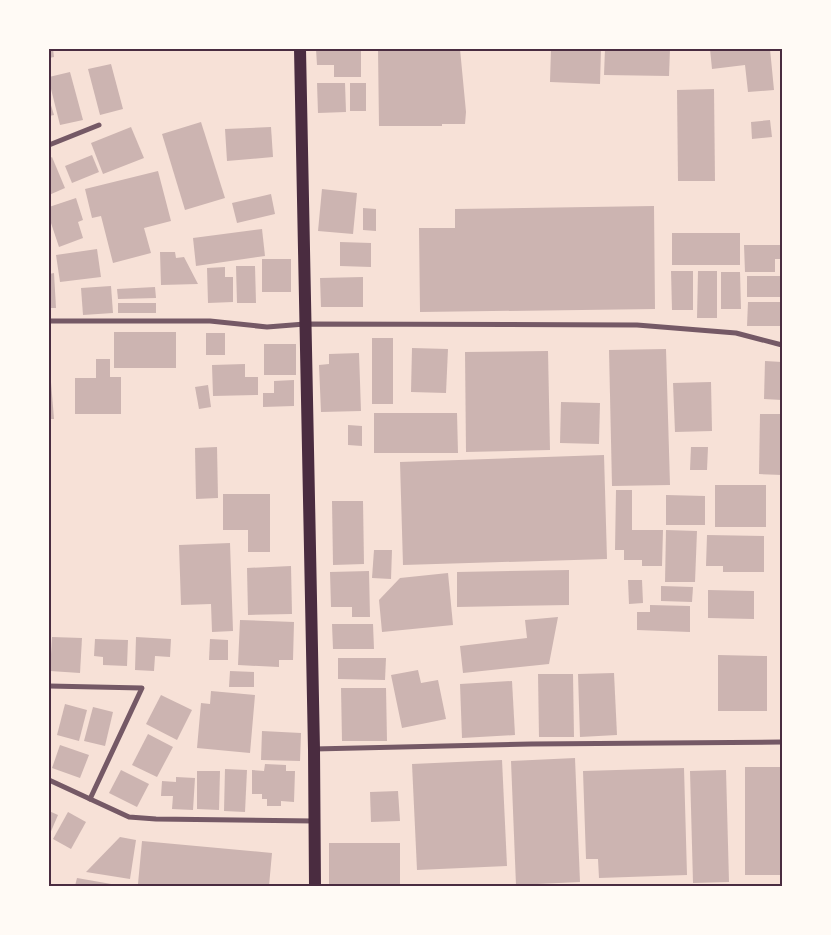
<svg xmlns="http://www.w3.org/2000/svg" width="831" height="935" viewBox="0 0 831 935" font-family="Karla,sans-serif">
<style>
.building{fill:#ccb4b1}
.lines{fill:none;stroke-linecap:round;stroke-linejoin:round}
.minor{stroke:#755966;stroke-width:5}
.primary{stroke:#4a2c40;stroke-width:12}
.neatline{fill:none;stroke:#4a2c40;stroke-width:2}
</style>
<rect width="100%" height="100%" fill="#f7e1d7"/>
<!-- building -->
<g class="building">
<polygon points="49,49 53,49 54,57 49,58"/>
<polygon points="316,49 361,49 361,77 334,77 334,65 317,65"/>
<polygon points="378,49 460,49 466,112 465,124 442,124 442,126 379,126"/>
<polygon points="551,49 601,49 600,84 550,82"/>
<polygon points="605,49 670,49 669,76 604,75"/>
<polygon points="710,49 770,49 774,90 748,92 745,65 712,69"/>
<polygon points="111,64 123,109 100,115 88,69"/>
<polygon points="70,72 83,120 60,125 49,81 49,77"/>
<polygon points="317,83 345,83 346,112 318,113"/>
<rect x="350" y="83" width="16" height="28"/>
<polygon points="714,89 715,181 678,181 677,90"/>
<polygon points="49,99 54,115 49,116"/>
<polygon points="770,120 772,137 752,139 751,122"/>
<polygon points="201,122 225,198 185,210 162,134"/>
<polygon points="131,127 144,158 103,174 91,143"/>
<polygon points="271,127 273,157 227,161 225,129"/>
<polygon points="92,155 99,172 72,183 65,166"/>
<polygon points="52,157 65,188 49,195 49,159"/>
<polygon points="158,171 171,221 144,228 151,253 113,263 101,216 92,218 85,189"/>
<polygon points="322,189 357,193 353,234 318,231"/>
<polygon points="271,194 275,214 237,223 232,203"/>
<polygon points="76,198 83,220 78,222 83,238 59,247 49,217 49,207"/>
<polygon points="654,206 655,309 420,312 419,228 455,228 455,209"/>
<polygon points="363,208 376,209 376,231 363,230"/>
<polygon points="262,229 265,256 196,266 193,238"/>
<rect x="672" y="233" width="68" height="32"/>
<polygon points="340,242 371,243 371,267 340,266"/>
<polygon points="744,245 781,245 782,259 775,259 775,272 745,272"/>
<polygon points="97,249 101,277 60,282 56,255"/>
<polygon points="160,252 175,252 176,258 184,257 198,284 161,285"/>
<rect x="262" y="259" width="29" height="33"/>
<polygon points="236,266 255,266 256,303 237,303"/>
<polygon points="225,267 225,277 233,277 233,302 208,303 207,268"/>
<polygon points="671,271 693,271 693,310 672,310"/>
<polygon points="698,271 717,271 717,318 697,318"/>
<polygon points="721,272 740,272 741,309 721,309"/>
<polygon points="54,273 56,308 49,308 49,274"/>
<rect x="747" y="276" width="33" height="21"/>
<polygon points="363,277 363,307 321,307 320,278"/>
<polygon points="111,286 113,313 83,315 81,288"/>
<polygon points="155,287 156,298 118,299 117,289"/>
<polygon points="748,302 782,302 782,326 747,326"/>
<rect x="118" y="303" width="38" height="10"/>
<rect x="114" y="332" width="62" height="36"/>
<rect x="206" y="333" width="19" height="22"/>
<rect x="372" y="338" width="21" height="66"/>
<rect x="264" y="344" width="32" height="31"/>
<polygon points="412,348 448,349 446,393 411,392"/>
<polygon points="666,349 670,485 612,486 609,350"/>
<polygon points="548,351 550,450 466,452 465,352"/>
<polygon points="359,353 361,411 321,412 319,365 329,364 329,354"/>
<polygon points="96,359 110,359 110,377 121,377 121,414 75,414 75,378 96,378"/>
<polygon points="765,361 782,362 782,400 764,399"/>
<polygon points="245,364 245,377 258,377 258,395 213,396 212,365"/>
<polygon points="49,370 50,370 54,419 49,419"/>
<polygon points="294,380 294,406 263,407 263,393 274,393 274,381"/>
<polygon points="711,382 712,431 675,432 673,383"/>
<polygon points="208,385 211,407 199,409 195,387"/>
<polygon points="561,402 600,403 599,444 560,443"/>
<polygon points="374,413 457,413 458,453 374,453"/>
<polygon points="760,414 782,414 782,475 759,474"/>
<polygon points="348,425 362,426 362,446 348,445"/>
<polygon points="217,447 218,498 196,499 195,448"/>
<polygon points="691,447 708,447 707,470 690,470"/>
<polygon points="604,455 607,559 403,565 400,462"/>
<rect x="715" y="485" width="51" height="42"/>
<polygon points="616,490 632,490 632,530 663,530 662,566 642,566 642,560 624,560 624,550 615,550"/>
<polygon points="223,494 270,494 270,552 248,552 248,530 223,530"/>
<polygon points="666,495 705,496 705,525 666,525"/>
<polygon points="332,501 363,501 364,564 333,565"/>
<polygon points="666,530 697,531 695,582 665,582"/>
<polygon points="707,535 764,536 764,572 723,572 723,566 706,566"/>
<polygon points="230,543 233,631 212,632 211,604 181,605 179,545"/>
<polygon points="374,550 392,550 391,579 372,578"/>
<polygon points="291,566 292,614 248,615 247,568"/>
<polygon points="569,570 569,605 457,607 457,572"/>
<polygon points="369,571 370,617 352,617 352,607 331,607 330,572"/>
<polygon points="448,573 453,625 382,632 379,600 400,578"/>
<polygon points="628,580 642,580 643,603 629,604"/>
<polygon points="661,586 693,587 692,602 661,601"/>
<polygon points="708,590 754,591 754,619 708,618"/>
<polygon points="650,605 690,606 690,632 637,630 637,612 650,612"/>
<polygon points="558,617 549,664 463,673 460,646 527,638 525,620"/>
<polygon points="240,620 294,622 293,660 279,660 279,667 238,665"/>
<polygon points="332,624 373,624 374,649 333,649"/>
<polygon points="52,637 82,638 80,673 50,671"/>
<polygon points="136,637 171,639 170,657 155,656 154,671 135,670"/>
<polygon points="95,639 128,640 127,666 103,665 103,657 94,656"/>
<polygon points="210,639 228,640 228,660 209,660"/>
<polygon points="718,655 767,656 767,711 718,711"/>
<polygon points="338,658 386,658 385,680 338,679"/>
<polygon points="418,670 421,683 438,680 446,719 402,728 391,675"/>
<polygon points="230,671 254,672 254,687 229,687"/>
<polygon points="614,673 617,735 580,737 578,674"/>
<polygon points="538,674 573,674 574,737 539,737"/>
<polygon points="512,681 515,735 462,738 460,684"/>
<polygon points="341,688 386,688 387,741 342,741"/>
<polygon points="211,691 255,695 250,753 197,748 201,703 210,704"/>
<polygon points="161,695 192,710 177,740 146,724"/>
<polygon points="65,704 87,710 79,741 57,735"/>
<polygon points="93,707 113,712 105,746 84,741"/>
<polygon points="262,731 301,733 300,761 261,760"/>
<polygon points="148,734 173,747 157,777 132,765"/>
<polygon points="60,745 89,755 80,778 52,768"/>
<polygon points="575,758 580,882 516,885 511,761"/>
<polygon points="502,760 507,866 417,870 412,764"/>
<polygon points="265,764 286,765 286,771 295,771 294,802 281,801 281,806 267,806 267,799 262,799 262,794 252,794 252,770 264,771"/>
<polygon points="745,767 780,767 781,875 745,875"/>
<polygon points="684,768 687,875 599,878 598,859 586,859 583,771"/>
<polygon points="225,769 247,770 245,812 224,811"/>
<polygon points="121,770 149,784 137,807 109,793"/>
<polygon points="726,770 729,882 693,883 690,771"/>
<polygon points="197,771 220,771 219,810 197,809"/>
<polygon points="176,777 195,778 193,810 172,809 173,796 161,796 162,781 176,782"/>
<polygon points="398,791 400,821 371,822 370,792"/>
<polygon points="49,811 58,815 49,836"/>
<polygon points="68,812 86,822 71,849 53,839"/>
<polygon points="120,837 136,840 130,879 86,872"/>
<polygon points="142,841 272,853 269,886 158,886 138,884"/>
<rect x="329" y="843" width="71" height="43"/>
<polygon points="77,878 117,885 117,886 75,886"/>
</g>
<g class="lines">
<!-- minor -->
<g class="minor">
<polyline points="49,145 99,125"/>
<polyline points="49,321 210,321 267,327 305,324 637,325 736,333 782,345"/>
<polyline points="49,686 142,688 90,799"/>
<polyline points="314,749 531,744 782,742"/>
<polyline points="49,780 129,817 156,819 314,821"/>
</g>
<!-- primary -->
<polyline class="primary" points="300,49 314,749 315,886"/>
</g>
<!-- border -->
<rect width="831" height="935" fill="none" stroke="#fffaf5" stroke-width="100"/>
<rect x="50" y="50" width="731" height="835" class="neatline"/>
</svg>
